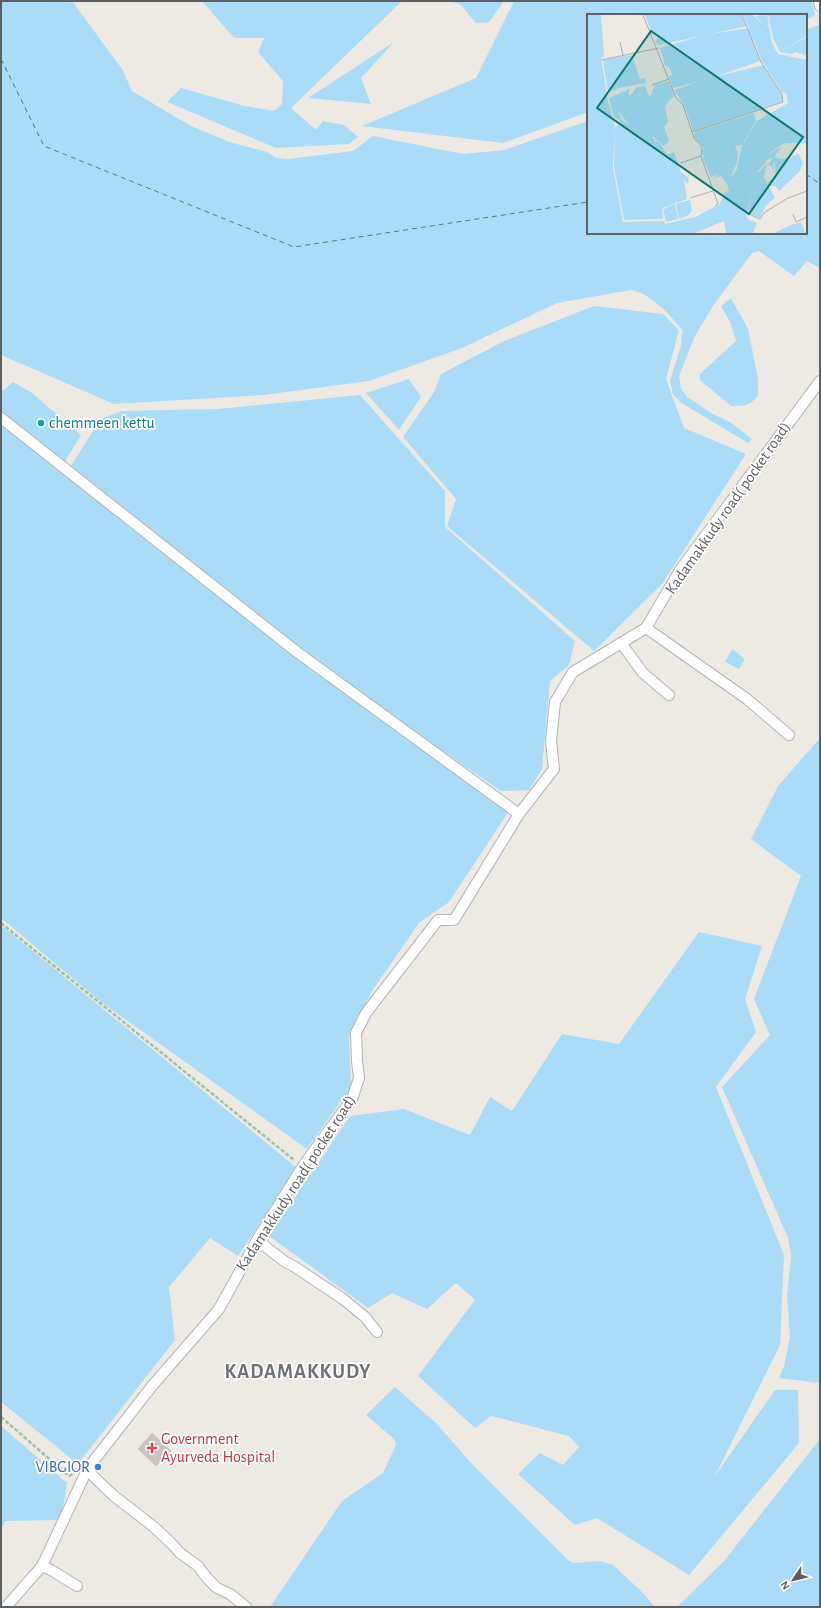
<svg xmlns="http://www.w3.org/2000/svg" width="821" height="1608" viewBox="0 0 821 1608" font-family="'Alegreya Sans',sans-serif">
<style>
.water{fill:#aadcf7}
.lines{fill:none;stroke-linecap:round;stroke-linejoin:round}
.ferry{stroke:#46799f;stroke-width:1;stroke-dasharray:5 4;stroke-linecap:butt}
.building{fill:#c8c5c0;stroke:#d1cbc3}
.minor-casing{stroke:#b1b4b8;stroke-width:12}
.path{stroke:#9cc3a4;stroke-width:2.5;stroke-dasharray:4 2;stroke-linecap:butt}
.minor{stroke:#fff;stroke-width:10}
.culture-dot{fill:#0f9aa8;stroke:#fff;stroke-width:1.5}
.health-dot{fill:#e0444e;stroke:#fff;stroke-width:1.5}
.shop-dot{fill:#3f7fe0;stroke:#fff;stroke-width:1.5}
.labels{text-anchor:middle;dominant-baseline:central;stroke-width:3.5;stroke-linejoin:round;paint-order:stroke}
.culture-label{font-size:16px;fill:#0d838f;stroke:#fff;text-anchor:start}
.street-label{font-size:16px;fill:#5c6063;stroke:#fff}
.health-label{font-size:16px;fill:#be3a42;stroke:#fff;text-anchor:start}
.shop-label{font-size:16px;fill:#366cbe;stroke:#fff;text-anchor:end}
.district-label{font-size:20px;font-weight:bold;letter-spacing:1px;fill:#6d7275;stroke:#fff}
.inset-river{fill:none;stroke:#aadcf7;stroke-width:2}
.inset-road{fill:none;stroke:#afafac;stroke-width:1}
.view{fill:#0f766e;fill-opacity:0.15;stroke:#0f766e;stroke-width:2}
.inset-edge{fill:none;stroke:#5c6063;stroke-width:2}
</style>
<rect width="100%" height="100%" fill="#edeae4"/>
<!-- water -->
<g class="water">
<path d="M1 1H72L122 69 132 91 191 126 229 142 267 152 276 158 288 159 353 151 373 136 463 154 504 150 588 121V233H806V30L820 24V268L807 261 794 276 759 251 752 253 713 306 694 338 679 376 681 388 686 396 711 413 730 422 752 439 748 443 680 402 673 394 670 381 681 346 682 333H683L682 329C668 314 652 294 631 290L557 303 462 348 369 381 263 395 114 404 1 355Z"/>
<polygon points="202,1 402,1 291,108 316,130 323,121 344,125 358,137 349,144 276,148 167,102 181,88 245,106 274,111 282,104 283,81 258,52 264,38 234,38"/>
<polygon points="449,1 504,1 489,22 476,23 460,4"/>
<polygon points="514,1 812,1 815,15 806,20 806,15 588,15 588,112 503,143 362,126 476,78"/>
<polygon points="394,42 361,78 371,104 308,98"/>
<path d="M731 298 748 329 758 378V395C751 406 743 406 731 406L700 380V374L736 341 731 324 721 306Z"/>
<polygon points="594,306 663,314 679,330 666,379 684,428 746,454 662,584 594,651 447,526 456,499 403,437 434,392 441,374 504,341"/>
<polygon points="409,379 421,397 399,430 366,393"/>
<polygon points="13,382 32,393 81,435 64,463 1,416 1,392"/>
<polygon points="360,395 445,491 445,527 575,641 569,665 550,681 542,769 529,790 501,791 323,669 70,467 101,419 122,411 217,409"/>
<polygon points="1,425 282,645 509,811 449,902 419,923 372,991 349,1037 351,1087 307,1149 101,1002 1,918"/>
<polygon points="732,649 745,659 739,669 725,662"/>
<polygon points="820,738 820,1383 779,1378 784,1366 790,1337 787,1296 791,1257 788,1238 722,1087 770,1035 754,999 801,876 751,839 778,786"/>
<polygon points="1,925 297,1168 238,1256 210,1238 169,1287 175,1340 78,1464 1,1402"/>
<polygon points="699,932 762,946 745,999 756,1032 716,1087 784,1255 780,1345 715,1476 775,1390 798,1390 799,1443 689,1575 597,1518 575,1525 518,1474 540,1453 563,1465 579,1447 569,1436 491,1416 475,1428 418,1376 475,1300 456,1283 427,1309 392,1293 368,1308 269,1236 350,1116 404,1109 470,1135 490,1097 512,1111 562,1034 619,1044"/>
<polygon points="395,1387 437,1424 471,1463 568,1560 573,1563 600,1561 613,1565 640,1590 655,1607 270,1607 342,1501 383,1473 396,1445 394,1439 366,1415"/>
<polygon points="1,1426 67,1483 61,1520 5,1521 1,1531"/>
<polygon points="820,1439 820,1607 677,1607 724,1561"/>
</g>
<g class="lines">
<!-- ferry -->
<g class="ferry">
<polyline points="1,59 44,146 294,247 588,202"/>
<polyline points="806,174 820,184"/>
</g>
</g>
<!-- building -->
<polygon class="building" points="152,1433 171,1451 156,1466 138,1449"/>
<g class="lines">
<!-- minor casing -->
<g class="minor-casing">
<g id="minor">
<polyline points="819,1 820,6"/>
<polyline points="1,418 297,652 519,814"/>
<polyline points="646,628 747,699 789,735"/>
<polyline points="621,643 643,673 669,695"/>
<polyline points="257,1240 284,1261 295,1267 343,1299 365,1317 377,1332"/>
<polyline points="88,1468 92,1475 114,1496 154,1527 171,1543 180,1553 198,1566 207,1578 217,1588 230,1594 246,1607"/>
<polyline points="42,1566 51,1570 77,1586"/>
<polyline points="6,1607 42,1566 88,1468 152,1386 219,1309 257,1240 303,1166 352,1099 359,1078 357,1061 356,1033 366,1013 438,920 454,920 519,814 554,769 551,741 555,702 573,672 646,628 680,570 820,381"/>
</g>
</g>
<!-- path -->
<g class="path">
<polyline points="1,923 294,1160"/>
<polyline points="1,1417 69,1476 73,1474"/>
</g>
<!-- minor -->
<use href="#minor" class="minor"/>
</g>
<!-- markers -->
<circle class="culture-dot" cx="41" cy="423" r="4"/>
<path class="health-dot" d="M150 1442h4v4h4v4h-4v4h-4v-4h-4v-4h4z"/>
<circle class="shop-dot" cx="98" cy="1467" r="4"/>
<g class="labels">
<!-- culture labels -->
<g class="culture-label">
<text x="49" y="423">chemmeen kettu</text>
</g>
<!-- street labels -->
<g class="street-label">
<text transform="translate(728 508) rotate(-55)">Kadamakkudy road( pocket road)</text>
<text transform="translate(296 1183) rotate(-57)">Kadamakkudy road( pocket road)</text>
</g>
<!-- health labels -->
<g class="health-label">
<text x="161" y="1439">Government<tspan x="161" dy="18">Ayurveda Hospital</tspan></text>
</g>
<!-- shop labels -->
<g class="shop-label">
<text x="90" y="1467">VIBGIOR</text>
</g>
<!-- district labels -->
<g class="district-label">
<text x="298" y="1372">KADAMAKKUDY</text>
</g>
</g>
<!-- overview -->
<g transform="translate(587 14)">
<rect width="220" height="220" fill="#edeae4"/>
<path d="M0 1H14L17 42 14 44 21 88 28 112 26 154 36 208 77 207 78 210 108 203 133 190 137 179 142 177 140 170 134 162 125 165 133 160 124 163 117 147 115 136 118 135 107 123 108 118 167 99 169 107 155 131 148 132 151 140 150 148 143 165 150 155 155 132 170 107 201 89 199 79 195 78 175 47 162 15 173 47 127 63 176 51 195 80V88L106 117 98 93 87 76 113 67 86 74 82 62 85 61 83 54 78 51 73 34 117 21 162 14 156 1H166L177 11 169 2 180 1 182 10 179 12H182L185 29 191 40 220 46V129H198L191 133 183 139 178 149 171 157 159 202 162 206 170 209 166 219H139L137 207 108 219H0ZM58 1H154L160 12 72 31 68 28 72 23 64 17ZM181 1H220V22L193 38 186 24ZM220 23V44L218 41 208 38 206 40 193 38ZM45 41 53 65 58 64 59 69 31 74 21 79 16 46ZM81 67 87 82 78 92 81 108 77 113 82 127 76 132 72 127 69 126 66 119 42 112 66 119 67 127 72 128 80 141 87 138 94 158 102 164 101 170 97 166 100 185 75 194 76 205 37 206 27 153 28 114 34 105 42 111 31 96 34 104 32 106 27 103 22 84 43 75 41 79 43 82 50 73 58 72 62 82 64 81 68 71ZM195 132 187 143 195 145 212 140 216 149 213 157 192 177 188 172H183L181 168 189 162 187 146 186 157 185 152 181 151 186 143 179 146 184 139ZM180 149 177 163 188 184 179 191 173 204 161 199 169 161ZM103 186 105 197 100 202 92 205 89 190ZM88 190 91 205 79 208 76 195ZM214 208 218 219H187L204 211Z" fill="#aadcf7"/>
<path class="inset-river" d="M133 192 147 187 173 134 199 118 220 121"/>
<path class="inset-road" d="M56 1 89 84 96 91 107 124 115 133 114 142 131 190 128 192M33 28 36 41M14 46 72 34M65 71 82 65M105 118 196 88 195 80 174 48 155 1M94 149 114 142M103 184 126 177M160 199 173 205 178 198 201 184 220 177M206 200 209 208 220 203"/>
<path class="view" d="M64 17 216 123 162 200 10 94Z"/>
<rect width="220" height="220" class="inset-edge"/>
</g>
<!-- border -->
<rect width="821" height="1608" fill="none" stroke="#5c6063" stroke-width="4"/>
<!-- north arrow -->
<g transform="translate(793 1580) rotate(235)" stroke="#ffffff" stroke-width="3" paint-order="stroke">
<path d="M0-3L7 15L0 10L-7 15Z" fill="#5c6063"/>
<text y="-6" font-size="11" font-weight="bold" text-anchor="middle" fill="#5c6063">N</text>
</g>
</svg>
